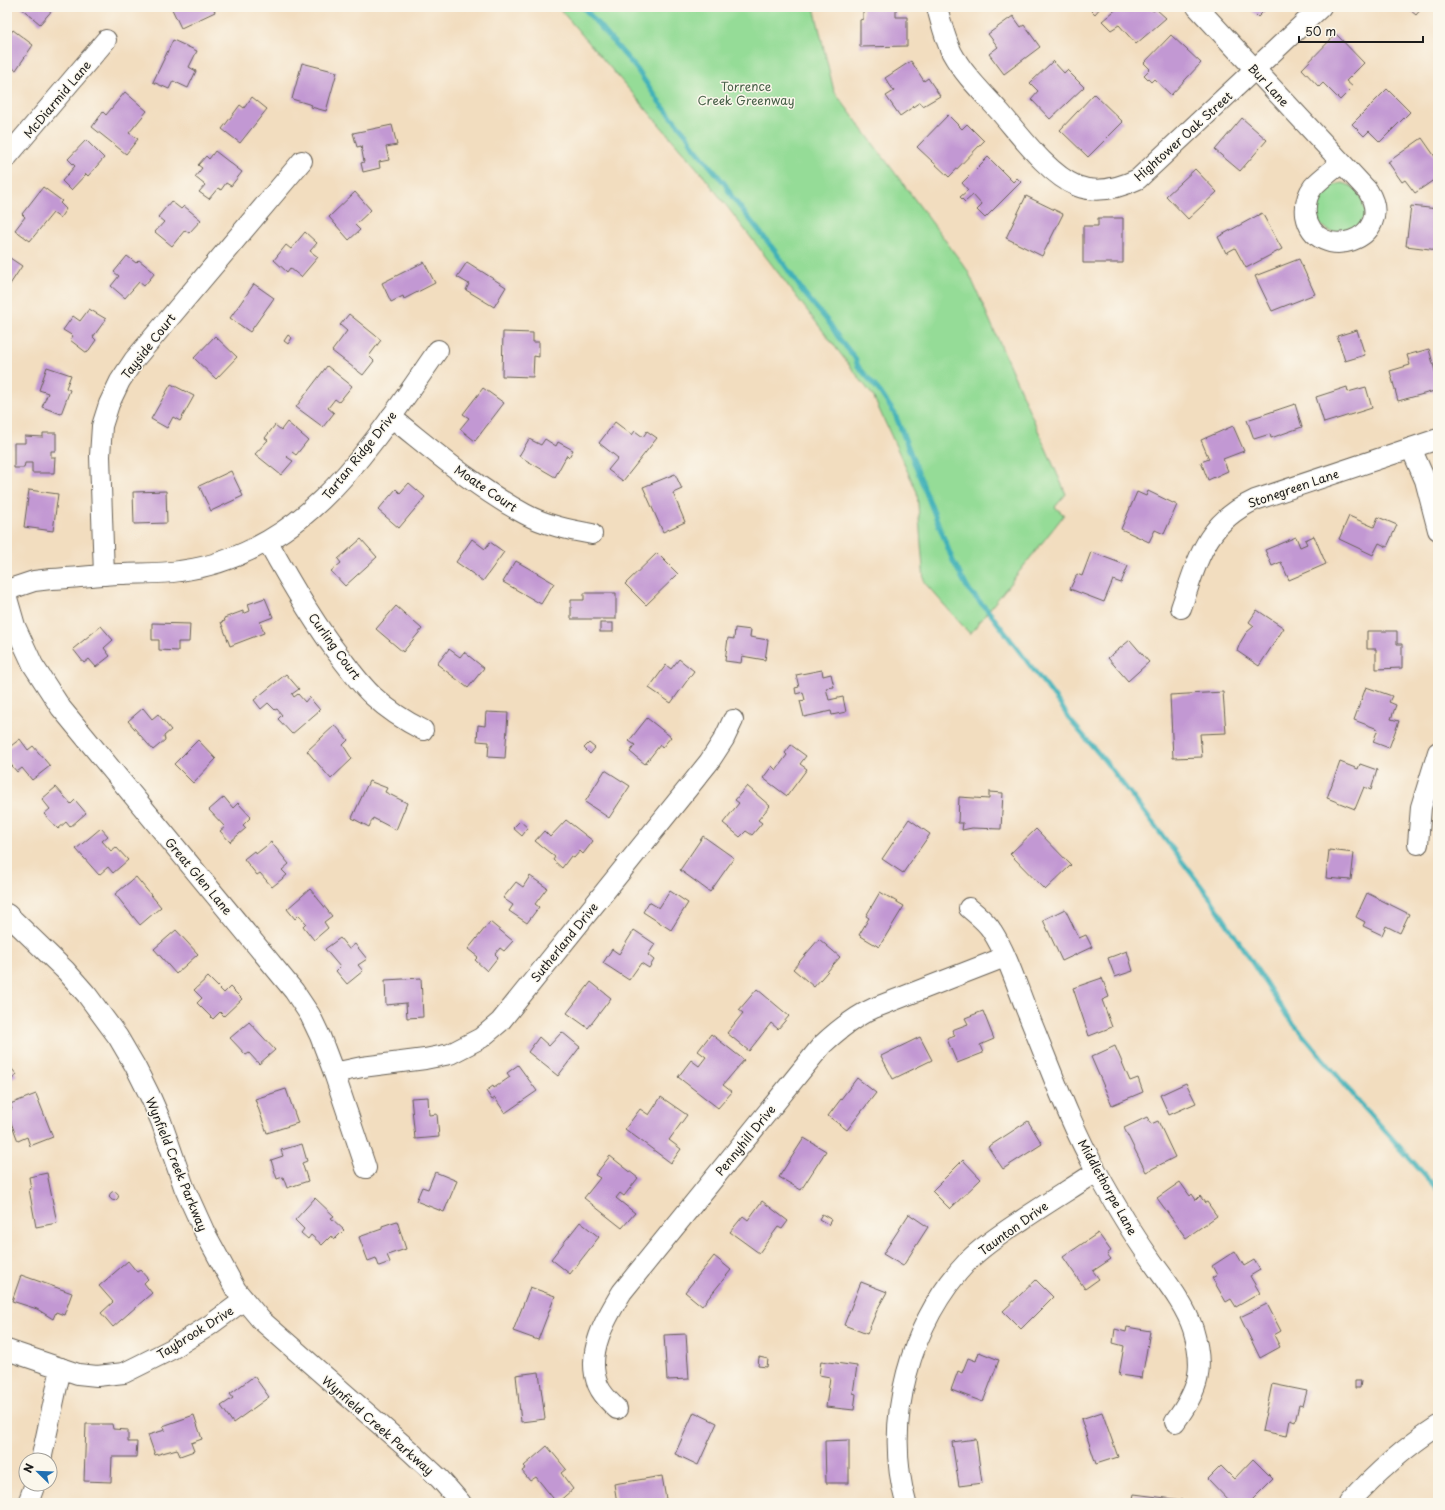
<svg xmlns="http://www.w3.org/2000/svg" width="1445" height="1510" viewBox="0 0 1445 1510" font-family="'Playpen Sans',sans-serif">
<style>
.green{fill:#95dc97;stroke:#587c5a}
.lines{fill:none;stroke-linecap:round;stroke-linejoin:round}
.stream{stroke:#40b1b8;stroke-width:5}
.building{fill:#c298d3}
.minor-casing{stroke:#676055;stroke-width:22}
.minor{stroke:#fff;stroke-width:20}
.labels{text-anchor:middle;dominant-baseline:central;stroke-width:3;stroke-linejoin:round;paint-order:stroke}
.street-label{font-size:12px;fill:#1c1c1c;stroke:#fbf7ec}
.park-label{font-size:12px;fill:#465f47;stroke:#fbf7ec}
</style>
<rect width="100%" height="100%" fill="#fbf7ec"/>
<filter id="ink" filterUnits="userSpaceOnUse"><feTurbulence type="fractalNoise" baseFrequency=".025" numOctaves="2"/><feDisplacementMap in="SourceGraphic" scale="8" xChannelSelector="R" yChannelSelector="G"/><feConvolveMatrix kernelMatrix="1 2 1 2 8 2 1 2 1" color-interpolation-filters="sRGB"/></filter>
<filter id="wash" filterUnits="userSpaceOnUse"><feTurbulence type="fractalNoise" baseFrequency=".012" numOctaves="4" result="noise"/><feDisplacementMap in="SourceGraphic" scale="16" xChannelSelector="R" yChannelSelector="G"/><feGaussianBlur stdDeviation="0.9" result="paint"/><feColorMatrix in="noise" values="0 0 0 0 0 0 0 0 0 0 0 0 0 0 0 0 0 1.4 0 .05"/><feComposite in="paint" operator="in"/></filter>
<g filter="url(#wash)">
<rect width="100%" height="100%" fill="#f2ddbf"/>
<!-- green -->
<g class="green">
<polygon points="558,7 814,7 834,91 968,271 1066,494 1055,507 1064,515 970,634 924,582 917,492 873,396 702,174"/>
<path d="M1343 183C1362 189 1360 197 1366 213 1363 218 1361 223 1358 227 1356 230 1351 231 1347 233 1342 235 1339 234 1333 232 1304 224 1311 186 1343 183Z"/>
</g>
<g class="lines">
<!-- stream -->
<polyline class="stream" points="583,7 636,68 660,103 686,134 694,147 725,184 732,197 775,251 804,293 830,324 838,337 855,358 858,366 880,392 895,414 953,561 968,589 990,613 1062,707 1070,720 1105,761 1211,899 1287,1016 1361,1104 1438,1190"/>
</g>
<g id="blocks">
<!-- building -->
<g class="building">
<polygon points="20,7 55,7 40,24"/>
<polygon points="171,7 213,7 215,12 181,28"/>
<polygon points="863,7 896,7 896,17 907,17 907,46 860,47 860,20 863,19"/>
<polygon points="1088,7 1101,7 1095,14"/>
<polygon points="1119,7 1149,7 1153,11 1156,9 1166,18 1136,44 1119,25 1111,30 1102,21"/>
<polygon points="1248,7 1268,7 1258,17"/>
<polygon points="1406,7 1423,7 1416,15"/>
<polygon points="1013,16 1021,27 1024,25 1040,47 1004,74 989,54 998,47 988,34"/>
<polygon points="13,30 33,45 16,70 12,68 7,74 7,38"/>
<polygon points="1336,34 1364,63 1346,81 1353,87 1340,100 1323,83 1319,87 1302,69"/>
<polygon points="1171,35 1201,63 1171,95 1154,79 1151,82 1144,75 1150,69 1144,63"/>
<polygon points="173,40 197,51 189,67 196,71 188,88 173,81 169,89 153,82"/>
<polygon points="911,61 924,81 928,78 940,96 923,106 920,102 900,116 886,96 894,91 885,78"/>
<polygon points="1053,61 1064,73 1067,70 1084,87 1050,119 1031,99 1038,91 1030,83"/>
<polygon points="302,63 337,72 326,111 311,107 312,105 292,99"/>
<polygon points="1387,89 1410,112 1380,142 1369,131 1364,136 1352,124"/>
<polygon points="125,92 147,111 129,133 138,139 126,154 92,127 103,112 106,115"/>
<polygon points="1094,94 1123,122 1088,157 1060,130"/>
<polygon points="252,97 267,109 240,143 222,129 240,105 244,108"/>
<polygon points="948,115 962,129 967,124 984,141 949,177 917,147"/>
<polygon points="1242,118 1267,140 1240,171 1215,150"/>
<polygon points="392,125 397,145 386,147 389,160 379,162 380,168 363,172 361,163 364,162 361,146 357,147 353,133"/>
<polygon points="1422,138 1438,161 1438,177 1415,193 1405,180 1402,182 1388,162"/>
<polygon points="86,140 104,158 88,176 86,174 71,190 62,181 75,166 68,159"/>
<polygon points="215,151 242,172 231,186 226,183 221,190 218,188 209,199 199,192 205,185 195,177 202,168 198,165 206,156 209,159"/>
<polygon points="988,157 1013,182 1017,178 1021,182 985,218 977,210 982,205 973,195 965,202 960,197 968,190 962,183"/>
<polygon points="1195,169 1217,192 1188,219 1166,196"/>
<polygon points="43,187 62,201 60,203 66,209 60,218 53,213 30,241 15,230 25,217 22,214"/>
<polygon points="355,192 371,210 355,225 360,230 349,240 329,217"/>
<polygon points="1026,196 1063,214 1042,256 1006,238"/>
<polygon points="171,201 181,209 184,206 201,220 189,233 185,230 172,246 155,232 164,222 158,217"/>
<polygon points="1411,206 1438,209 1438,250 1406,246"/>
<polygon points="1262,213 1282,249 1246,268 1235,248 1226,253 1218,237"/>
<polygon points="1098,218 1123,218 1123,263 1083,263 1083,226 1098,226"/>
<polygon points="305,232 317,243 310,251 318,257 301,277 290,268 287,272 274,260 286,245 291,249"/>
<polygon points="7,256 22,266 7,289"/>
<polygon points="127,256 136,263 139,260 155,273 144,286 139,282 125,298 111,286 119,276 114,272"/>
<polygon points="1299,259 1315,294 1272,311 1255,276"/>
<polygon points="424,262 435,283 404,299 403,296 391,302 382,283"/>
<polygon points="467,262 506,287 494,307 466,290 469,284 457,277"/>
<polygon points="254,284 274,298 250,332 230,318"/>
<polygon points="89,309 106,319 93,337 96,340 87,353 70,340 73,336 63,330 73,316 80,321"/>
<polygon points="349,314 381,340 369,356 374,361 363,375 332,351 347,331 340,325"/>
<polygon points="1357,330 1365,355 1345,361 1337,336"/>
<polygon points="503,332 533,333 533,342 539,342 539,357 534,356 533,377 502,376"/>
<polygon points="288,335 292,338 288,344 284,341"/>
<polygon points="215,336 237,357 216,379 194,358"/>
<polygon points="1429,349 1438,382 1438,390 1398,401 1390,371 1410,365 1407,355"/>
<polygon points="327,366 352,386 339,402 335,399 328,408 334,413 323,427 296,407"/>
<polygon points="47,367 71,375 66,388 70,390 61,414 42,407 48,393 39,390"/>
<polygon points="171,384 194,396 180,421 173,417 167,428 151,419"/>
<polygon points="1347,387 1348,392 1366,387 1372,408 1324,423 1316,397"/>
<polygon points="483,388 504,403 475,441 460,429 469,418 463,414"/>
<polygon points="1295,404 1302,427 1271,438 1270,434 1254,439 1247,420"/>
<polygon points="287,422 308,440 296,455 292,452 287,457 293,461 281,475 255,454 268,440 265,438 275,425 281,430"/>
<polygon points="615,422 632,435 635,431 643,437 647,431 657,438 623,481 608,470 618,458 599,443"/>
<polygon points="1233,426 1244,451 1223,459 1228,471 1208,480 1201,462 1209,459 1201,440"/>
<polygon points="43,433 56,433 56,451 51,451 51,457 55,457 54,473 32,473 32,463 25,463 24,468 14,468 14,443 25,443 25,436 43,437"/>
<polygon points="529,439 541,445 545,439 556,446 558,442 573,450 569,457 567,455 555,477 519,456"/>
<polygon points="231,471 243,496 211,511 199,486"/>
<polygon points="675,474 682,489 673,493 685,522 663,532 643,487"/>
<polygon points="409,483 425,497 399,528 378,510 396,489 400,493"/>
<polygon points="29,490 58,494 53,531 24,527"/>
<polygon points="166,491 167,523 134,524 133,492"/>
<polygon points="1148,491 1177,505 1164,534 1155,530 1149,542 1121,529 1137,492 1146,496"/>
<polygon points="1349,516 1374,527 1378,517 1397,525 1387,547 1379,543 1373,555 1339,539"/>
<polygon points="1314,536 1326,564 1289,580 1281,562 1272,566 1265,550 1296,537 1300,547 1307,544 1305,540"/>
<polygon points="361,539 377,557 345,586 331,571 341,563 338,559"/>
<polygon points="472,539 485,549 490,542 504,552 483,581 456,562"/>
<polygon points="1091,552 1128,566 1121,583 1113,580 1104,602 1070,589 1077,574 1082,576"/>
<polygon points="657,553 678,574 646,605 625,584"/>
<polygon points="516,561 554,583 541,604 503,582"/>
<polygon points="584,593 616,593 616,619 571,619 571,600 584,600"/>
<polygon points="265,598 273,617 260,622 264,633 230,646 221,622 225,621 224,618 243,611 243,614 250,611 248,604"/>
<polygon points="396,606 422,629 403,652 376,629"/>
<polygon points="1257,610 1284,628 1259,666 1237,651 1240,643 1246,633 1254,626 1249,622"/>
<polygon points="152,623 190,624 189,642 178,642 178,651 159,650 159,640 152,640"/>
<rect x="600" y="623" width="13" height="9"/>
<polygon points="101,626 113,640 104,648 110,656 96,667 89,659 84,663 73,649"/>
<polygon points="735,628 751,630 750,637 768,640 765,660 742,656 741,663 725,661 728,638 734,639"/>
<polygon points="1367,631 1397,631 1397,644 1402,644 1402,668 1376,669 1376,649 1367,649"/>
<polygon points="1130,640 1149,662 1128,681 1108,658"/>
<polygon points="449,649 460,657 464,652 484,668 468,688 437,664"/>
<polygon points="679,659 694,671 671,703 649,688 666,665 671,669"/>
<polygon points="822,670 823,676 831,674 834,687 826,688 829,700 843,697 846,712 832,715 831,711 804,717 800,701 805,700 803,692 796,694 795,688 799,687 796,675"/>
<polygon points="286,674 299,689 292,694 294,697 298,694 305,702 309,697 320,710 292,734 278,719 282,715 277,709 275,710 268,703 261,709 254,700"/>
<polygon points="1366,687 1392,696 1389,702 1396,705 1391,719 1399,721 1389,748 1373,742 1378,729 1354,720"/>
<polygon points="1223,692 1226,733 1200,734 1202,757 1173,758 1170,695"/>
<polygon points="143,708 152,719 158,714 171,730 164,736 165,740 153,750 128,721"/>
<polygon points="486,712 508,713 505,758 488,757 489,742 477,741 478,725 485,726"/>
<polygon points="647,718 671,737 662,748 660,745 645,764 630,752 635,745 629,741"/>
<polygon points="335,725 348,740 343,745 352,759 331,779 307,751"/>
<polygon points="20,739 28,750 33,746 50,766 32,780 22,768 17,772 7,760 7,749"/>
<polygon points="198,740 216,759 193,783 174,764"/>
<polygon points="589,743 595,748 590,754 584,748"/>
<polygon points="791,745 806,756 800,764 807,769 787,796 763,778 772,766 776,770 787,755 785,753"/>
<polygon points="1340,762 1358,769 1360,764 1377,770 1371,790 1364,787 1355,809 1327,798"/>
<polygon points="605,770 630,786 609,818 585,802"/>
<polygon points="369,781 387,788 385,792 407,803 396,830 373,818 369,827 352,818"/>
<polygon points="747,786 770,806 758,820 762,823 752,835 746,831 740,837 723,823 739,803 735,800"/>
<polygon points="56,787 71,804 75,800 86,813 70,827 66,822 58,829 44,814 50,809 42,799"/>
<polygon points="989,792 1003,793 1001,829 972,828 962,830 963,823 958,823 959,797 989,799"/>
<polygon points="224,797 233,808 238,803 251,817 243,825 246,828 230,842 220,831 225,827 209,810"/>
<polygon points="909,819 930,834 903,873 882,859"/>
<polygon points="566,820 593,841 583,854 580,851 574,858 571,856 562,868 553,860 555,857 535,841 544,831 550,837"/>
<polygon points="520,821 528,828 522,836 513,828"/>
<polygon points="101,828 108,836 102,841 111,851 116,847 128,860 113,873 108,867 99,875 76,849"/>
<polygon points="1036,829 1071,865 1045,890 1010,854"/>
<polygon points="703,836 734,858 710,892 680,870"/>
<polygon points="271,842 289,864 282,870 287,875 272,887 260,873 257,875 244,859 254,851 256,854"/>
<polygon points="1329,850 1354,853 1351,880 1326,878"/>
<polygon points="530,876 547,888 535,904 539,907 527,923 509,911 513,905 503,898 516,882 523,887"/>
<polygon points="136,877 161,907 140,925 115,894"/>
<polygon points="310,889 332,916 324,922 328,928 314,940 303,926 306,923 299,915 295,919 287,909"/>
<polygon points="670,891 688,903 671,930 643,912 649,902 659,908"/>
<polygon points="880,892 904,906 879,947 859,935 869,918 866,916"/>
<polygon points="1367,893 1409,914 1400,933 1386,926 1382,935 1363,926 1365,922 1356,917"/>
<polygon points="1065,909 1079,938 1086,935 1092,947 1062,961 1043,920"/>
<polygon points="490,922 513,941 504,951 500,948 495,954 498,957 487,971 475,960 478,957 468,949"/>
<polygon points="176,930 198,954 176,974 154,949"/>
<polygon points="634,930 655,944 648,955 654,960 649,968 641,963 629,980 603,963 612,949 619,954"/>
<polygon points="340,938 349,949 355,944 367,959 358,965 363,971 347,984 336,971 340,967 325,949"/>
<polygon points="819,939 840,957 814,987 793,969"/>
<polygon points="1127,951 1133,971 1115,977 1108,958"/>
<polygon points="208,977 224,993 230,987 242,999 224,1016 220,1012 213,1019 197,1003 202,998 194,990"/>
<polygon points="421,978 423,1017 407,1018 406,1003 386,1005 385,980"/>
<polygon points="1102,978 1109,997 1102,1000 1112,1027 1089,1036 1073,988"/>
<polygon points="591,982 611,998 588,1028 567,1013"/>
<polygon points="757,989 789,1016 778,1029 771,1023 749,1051 727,1033 743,1013 739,1010"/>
<polygon points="983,1011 994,1039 980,1045 983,1053 957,1063 947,1039 955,1036 952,1030 968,1024 965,1018"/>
<polygon points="249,1022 275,1050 259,1064 249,1053 246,1055 230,1038"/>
<polygon points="562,1032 580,1047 558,1076 528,1052 539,1037 549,1046"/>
<polygon points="711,1034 744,1060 723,1085 732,1092 718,1108 678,1077 691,1060 699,1066 706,1057 698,1051"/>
<polygon points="920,1037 932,1060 893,1079 881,1056"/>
<polygon points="1115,1046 1130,1081 1138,1078 1143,1092 1112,1105 1091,1057"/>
<polygon points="7,1063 17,1075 7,1083"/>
<polygon points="518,1065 537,1091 505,1113 495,1098 492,1100 486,1091 493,1086 494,1088 510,1077 507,1073"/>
<polygon points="857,1078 876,1093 847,1130 828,1116"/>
<polygon points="1186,1083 1196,1103 1169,1115 1160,1095"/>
<polygon points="286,1089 298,1123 267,1133 255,1099"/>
<polygon points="36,1094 53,1137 30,1146 27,1137 18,1141 7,1112 12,1109 10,1104"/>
<polygon points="428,1097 429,1115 437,1114 439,1137 415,1139 411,1098"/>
<polygon points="661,1097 687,1115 669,1140 681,1149 671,1163 625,1129 640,1109 649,1115"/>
<polygon points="1147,1117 1151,1124 1158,1121 1175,1157 1146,1172 1124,1128"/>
<polygon points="1028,1121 1042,1144 1003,1169 988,1147"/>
<polygon points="804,1138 826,1151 801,1190 779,1177"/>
<polygon points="302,1144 307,1161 302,1163 308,1181 287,1188 283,1177 277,1179 271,1160 283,1156 281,1150"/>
<polygon points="610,1156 638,1178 624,1196 620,1193 616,1198 635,1213 622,1228 584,1198 600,1178 595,1175"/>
<polygon points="963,1160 981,1179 950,1209 932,1191"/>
<polygon points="435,1172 457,1181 444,1212 416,1201 422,1187 428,1189"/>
<polygon points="47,1173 57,1223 36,1227 29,1189 31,1189 29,1177"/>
<polygon points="1180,1182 1190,1196 1192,1194 1196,1200 1200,1196 1205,1203 1207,1202 1217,1216 1186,1238 1157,1198"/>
<circle cx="114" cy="1196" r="4.5"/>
<polygon points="315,1198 334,1216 331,1218 344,1230 335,1239 331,1236 322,1245 311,1235 308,1239 301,1233 304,1229 295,1220"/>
<polygon points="762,1201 788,1221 782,1229 778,1227 759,1253 730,1232 743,1216 748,1220"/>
<polygon points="822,1214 832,1220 829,1225 819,1219"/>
<polygon points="909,1214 928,1227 903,1266 883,1254"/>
<polygon points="397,1221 406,1249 387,1255 390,1262 379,1266 376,1258 368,1261 359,1237 382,1229 382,1226"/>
<polygon points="580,1222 599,1237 570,1274 551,1259"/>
<polygon points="1098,1233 1111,1251 1107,1254 1111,1259 1093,1271 1099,1279 1085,1289 1063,1257"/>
<polygon points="1235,1251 1244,1266 1254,1260 1260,1270 1250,1276 1260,1293 1236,1307 1231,1299 1226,1302 1212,1278 1217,1275 1212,1266"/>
<polygon points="714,1256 731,1270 702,1306 685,1292"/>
<polygon points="128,1261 137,1272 140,1270 148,1279 144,1283 152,1293 113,1327 101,1313 113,1302 99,1286"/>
<polygon points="21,1275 72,1293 64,1315 56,1312 53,1319 37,1309 12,1301"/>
<polygon points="1036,1280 1053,1297 1021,1329 1003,1311"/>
<polygon points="861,1282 887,1292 878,1308 867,1334 844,1325"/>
<polygon points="530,1287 555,1296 538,1340 513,1331"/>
<polygon points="1267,1304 1281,1331 1274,1335 1280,1347 1260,1358 1240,1317"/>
<polygon points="1127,1327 1150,1331 1142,1378 1119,1375 1124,1346 1113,1343 1115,1329 1126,1332"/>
<polygon points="686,1334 689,1379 667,1380 664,1335"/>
<polygon points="979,1352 999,1360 983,1402 951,1390 958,1371 962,1373 968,1358 976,1361"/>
<polygon points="759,1357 768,1359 767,1367 758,1366"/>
<polygon points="821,1361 857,1366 853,1393 856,1394 854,1410 826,1407 830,1377 819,1375"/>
<polygon points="539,1372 545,1419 521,1422 516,1375"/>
<polygon points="254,1376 269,1397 233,1423 221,1406 233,1398 230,1394"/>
<polygon points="1355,1381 1361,1381 1360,1388 1355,1388"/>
<polygon points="1272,1384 1307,1391 1303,1406 1299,1405 1295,1422 1290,1420 1287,1436 1262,1431"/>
<polygon points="694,1412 717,1423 698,1465 675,1454"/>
<polygon points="1102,1412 1118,1457 1096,1464 1081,1419"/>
<polygon points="194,1415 202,1439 191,1443 194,1451 180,1456 177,1449 155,1455 148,1435 165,1430 163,1426"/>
<polygon points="86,1424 112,1424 113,1429 128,1430 128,1442 137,1442 136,1457 112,1457 111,1482 84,1481"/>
<polygon points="976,1439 982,1483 959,1486 952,1442"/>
<polygon points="849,1440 849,1483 826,1483 825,1441"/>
<polygon points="547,1446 566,1469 561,1473 573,1489 557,1503 536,1477 530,1481 522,1471 526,1468 524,1466"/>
<polygon points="1253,1459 1273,1479 1249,1503 1231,1503 1208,1479 1221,1466 1234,1479"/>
<polygon points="662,1476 666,1499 644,1503 617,1503 614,1484"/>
<polygon points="1134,1494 1182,1500 1181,1503 1132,1503"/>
</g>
</g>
</g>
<g filter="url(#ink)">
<use href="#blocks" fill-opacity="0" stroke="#676055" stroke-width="1"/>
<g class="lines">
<!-- minor casing -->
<g class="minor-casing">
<g id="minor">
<path d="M937 7C941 23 945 39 952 53 964 75 984 94 1000 112 1020 135 1049 175 1077 186 1097 194 1119 188 1138 179L1321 7"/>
<path d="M1197 7 1368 191C1398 240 1315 266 1306 215 1305 205 1307 195 1313 187 1321 178 1332 171 1341 163"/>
<polyline points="7,157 106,40"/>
<path d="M391 417C434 451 476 488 525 514 545 525 570 530 592 534"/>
<polyline points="1411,448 1425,480 1438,530"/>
<path d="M268 542C290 582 313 622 341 658 351 671 361 685 373 696 388 710 405 721 423 730"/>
<polyline points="104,575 100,456 102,426 109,404 120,381 134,360 302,161"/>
<path d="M7 590 34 581 51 579C74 578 97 575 120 574 140 573 161 574 180 571 307 554 371 446 438 350"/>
<polyline points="7,598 15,626 33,665 61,708 294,991 310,1015 320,1036 334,1073 366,1168"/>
<path d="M1181 608C1198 560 1205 523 1255 500L1438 439"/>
<polyline points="1418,844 1421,807 1438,752"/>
<path d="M969 908C977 915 987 922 992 931 1008 956 1017 987 1028 1014 1050 1067 1069 1122 1097 1172 1113 1201 1130 1230 1149 1257 1164 1279 1185 1304 1193 1329 1205 1369 1199 1389 1175 1422"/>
<polyline points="7,914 66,971 87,995 118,1037 135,1066 150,1096 161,1121 184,1187 204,1231 236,1290 261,1320 410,1451 440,1479 461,1503"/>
<polyline points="334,1073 362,1067 425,1059 450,1054 481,1038 500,1022 709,762 724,739 733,720"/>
<polyline points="7,1350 78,1374 97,1376 124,1373 172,1349 210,1325 244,1300"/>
<path d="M617 1409C610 1402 602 1395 598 1385 585 1353 606 1318 622 1292L822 1045C838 1030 854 1017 874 1008L1005 957"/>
<polyline points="41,1460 61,1368"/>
<polyline points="28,1503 35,1484"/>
<path d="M906 1503C883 1420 910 1322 969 1260 985 1244 1004 1232 1022 1220 1047 1203 1072 1188 1096 1172"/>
<path d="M1349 1503C1376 1473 1404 1448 1438 1426"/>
</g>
</g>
<!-- minor -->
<use href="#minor" class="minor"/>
</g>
</g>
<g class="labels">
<!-- street labels -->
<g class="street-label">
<text transform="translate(1269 85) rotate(47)">Bur Lane</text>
<text transform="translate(57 99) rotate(-50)">McDiarmid Lane</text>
<text transform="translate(1183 136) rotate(-42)">Hightower Oak Street</text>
<text transform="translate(148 346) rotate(-52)">Tayside Court</text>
<text transform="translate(359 455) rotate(-51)">Tartan Ridge Drive</text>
<text transform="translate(486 488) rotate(34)">Moate Court</text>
<text transform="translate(1293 488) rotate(-19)">Stonegreen Lane</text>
<text transform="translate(335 646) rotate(54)">Curling Court</text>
<text transform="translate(199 876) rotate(50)">Great Glen Lane</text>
<text transform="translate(564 942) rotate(-51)">Sutherland Drive</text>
<text transform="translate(745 1140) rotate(-51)">Pennyhill Drive</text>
<text transform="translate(177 1164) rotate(68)">Wynfield Creek Parkway</text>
<text transform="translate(1108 1187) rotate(61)">Middlethorpe Lane</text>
<text transform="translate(1013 1228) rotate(-36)">Taunton Drive</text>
<text transform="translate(195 1332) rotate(-32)">Taybrook Drive</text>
<text transform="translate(378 1425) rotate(41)">Wynfield Creek Parkway</text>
</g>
<!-- park labels -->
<g class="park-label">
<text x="746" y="86">Torrence<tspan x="746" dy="14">Creek Greenway</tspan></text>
</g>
</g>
<!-- margin -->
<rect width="1445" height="1510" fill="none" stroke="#fbf7ec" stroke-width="24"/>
<!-- north arrow -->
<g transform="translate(38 1472) rotate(293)"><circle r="19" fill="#fbf7ec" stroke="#a29f99"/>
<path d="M0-3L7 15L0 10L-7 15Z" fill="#1f6fb2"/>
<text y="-6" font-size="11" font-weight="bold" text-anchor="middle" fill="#1c1c1c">N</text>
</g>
<!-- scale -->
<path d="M1299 36v6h124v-6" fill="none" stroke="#1c1c1c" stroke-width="2"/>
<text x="1305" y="36" font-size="12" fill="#1c1c1c" stroke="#fbf7ec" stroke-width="3" paint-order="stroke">50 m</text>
</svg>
